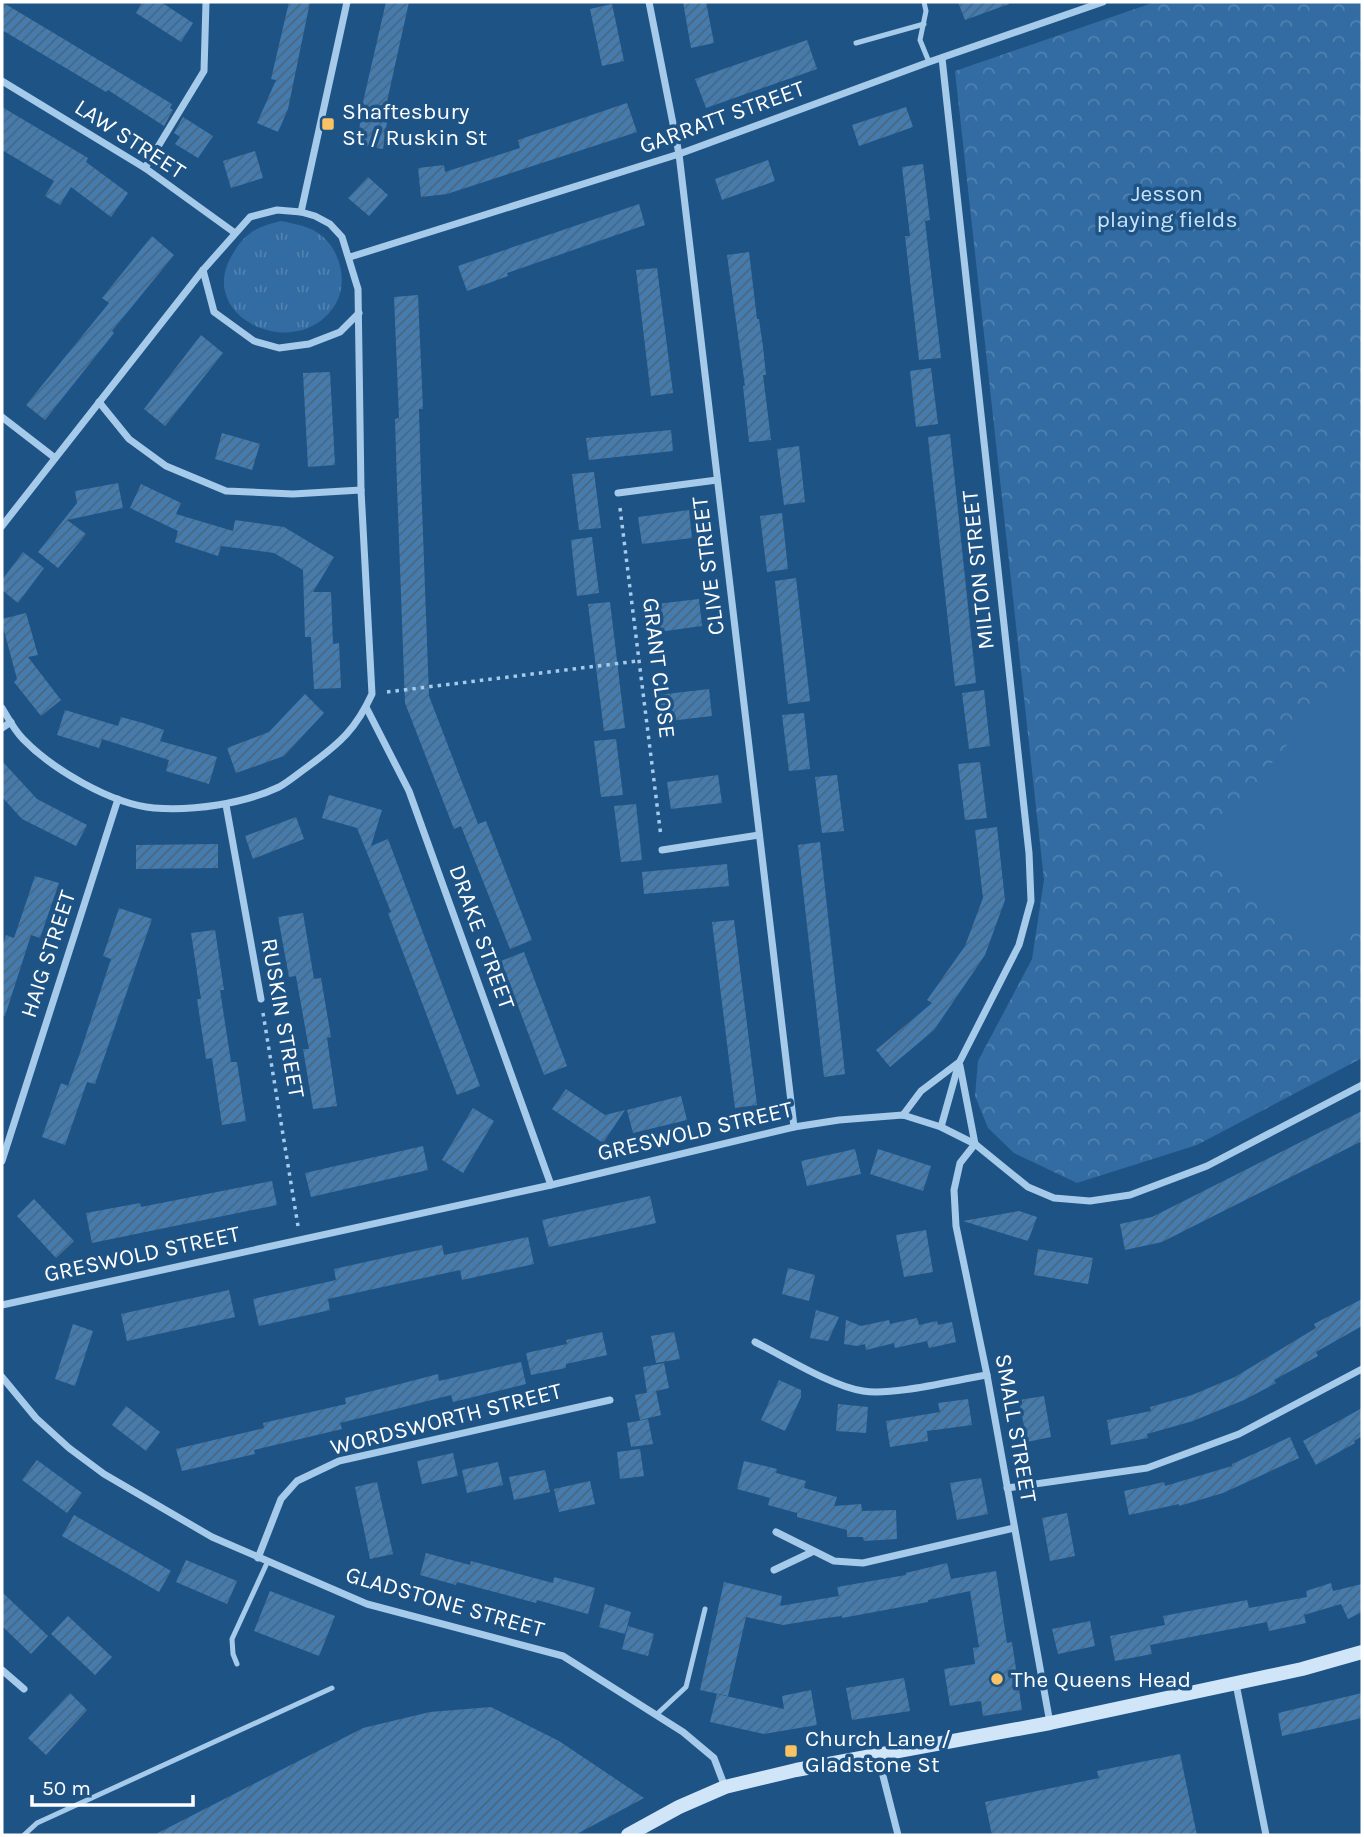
<svg xmlns="http://www.w3.org/2000/svg" width="1364" height="1837" viewBox="0 0 1364 1837" font-family="Karla,sans-serif">
<style>
.grass{fill:url(#grass-tufts)}
.forest{fill:url(#forest-crowns)}
.pitch{fill:#326ca2}
.building{fill:url(#building-hatch)}
.lines{fill:none;stroke-linecap:round;stroke-linejoin:round}
.path{stroke:#a6caea;stroke-width:3.5;stroke-dasharray:3.5 5;stroke-linecap:butt}
.service{stroke:#a6caea;stroke-width:5}
.minor{stroke:#a6caea;stroke-width:7}
.secondary{stroke:#d1e5f8;stroke-width:14}
.poi-dot{fill:#f9c365;stroke:#1e5385;stroke-width:2.5}
.labels{text-anchor:middle;dominant-baseline:central;stroke-width:7;stroke-linejoin:round;paint-order:stroke}
.poi-label{font-size:23px;fill:#fff;stroke:#1e5385;text-anchor:start}
.street-label{font-size:23px;fill:#fff;stroke:#1e5385}
.park-label{font-size:23px;fill:#cae2f7;stroke:#1e5385}
</style>
<defs>
<pattern id="grass-tufts" width="24" height="20" patternUnits="userSpaceOnUse" patternTransform="scale(1.75)"><rect width="24" height="20" fill="#326ca2"/><path d="M3 7l-1-3M5 7V3M7 7l1-3M15 17l-1-3M17 17v-4M19 17l1-3" fill="none" stroke="#5182b0"/></pattern>
<pattern id="forest-crowns" width="20" height="18" patternUnits="userSpaceOnUse" patternTransform="scale(1.75)"><rect width="20" height="18" fill="#326ca2"/><path d="M2 6a3 3 0 1 1 6 0M12 15a3 3 0 1 1 6 0" fill="none" stroke="#5182b0"/></pattern>
<pattern id="building-hatch" width="6" height="6" patternUnits="userSpaceOnUse" patternTransform="scale(1.75)"><rect width="6" height="6" fill="#467cad"/><path d="M-1 1l2-2M0 6l6-6M5 7l2-2" fill="none" stroke="#496681"/></pattern>
</defs>
<rect width="100%" height="100%" fill="#1e5385"/>
<!-- grass -->
<path class="grass" d="M281 221C295 224 310 226 321 235 342 252 349 286 333 308 295 362 197 318 231 257 244 233 256 227 281 221Z"/>
<!-- forest -->
<polygon class="forest" points="1155,2 1362,2 1362,1058 1197,1145 1077,1183 1014,1153 988,1128 975,1096 978,1061 1032,959 1044,880 955,71"/>
<!-- pitch -->
<polygon class="pitch" points="1362,655 1362,905 1322,953 1199,851"/>
<!-- building -->
<g class="building">
<polygon points="2,2 172,104 170,108 173,110 164,126 108,90 106,92 2,30"/>
<polygon points="142,2 161,2 193,23 181,42 136,13"/>
<polygon points="289,2 310,2 288,109 278,132 257,123 276,80 271,79"/>
<polygon points="386,2 409,2 384,115 388,115 383,149 357,145 363,102"/>
<polygon points="683,2 706,2 714,43 691,48"/>
<polygon points="958,2 1009,2 1009,4 965,20"/>
<polygon points="612,4 624,61 602,66 590,9"/>
<polygon points="807,40 817,69 706,108 695,79"/>
<polygon points="627,103 637,132 447,194 421,197 418,168 444,165 445,172 520,148 518,140"/>
<polygon points="2,107 88,158 86,162 128,193 111,217 71,187 60,205 45,196 54,181 2,150"/>
<polygon points="906,107 913,127 859,146 852,125"/>
<polygon points="183,117 213,136 198,158 175,144 180,137 174,133"/>
<polygon points="255,151 263,178 231,188 223,161"/>
<polygon points="768,160 775,181 722,200 715,179"/>
<polygon points="923,164 930,220 925,221 941,358 919,360 905,236 910,236 902,167"/>
<polygon points="368,177 388,195 369,216 348,198"/>
<polygon points="639,204 645,225 507,273 508,276 467,291 458,266"/>
<polygon points="152,236 174,255 112,331 114,333 45,420 26,405 109,303 102,298"/>
<polygon points="749,252 757,319 759,319 763,347 766,375 763,375 771,440 749,442 743,386 745,386 727,255"/>
<polygon points="657,268 673,393 651,396 636,270"/>
<polygon points="418,295 423,409 419,409 421,480 429,696 478,824 486,821 532,940 510,949 461,826 454,829 405,703 397,486 395,419 399,418 394,297"/>
<polygon points="201,335 223,353 165,426 144,409"/>
<polygon points="931,368 938,424 916,427 910,371"/>
<polygon points="330,372 335,465 308,467 303,373"/>
<polygon points="671,430 673,451 589,460 586,438"/>
<polygon points="222,433 260,444 252,470 215,459"/>
<polygon points="950,434 976,683 955,686 928,437"/>
<polygon points="799,446 805,502 784,505 777,449"/>
<polygon points="594,472 601,528 579,530 572,474"/>
<polygon points="118,483 123,508 67,520 86,534 58,568 38,552 77,503 75,491"/>
<polygon points="141,484 181,503 176,514 233,531 235,520 284,527 334,557 313,592 331,592 333,644 339,643 341,688 314,689 311,637 305,637 303,570 274,553 221,546 218,556 175,542 178,531 130,508"/>
<polygon points="689,510 692,538 642,544 638,517"/>
<polygon points="782,513 788,569 767,572 760,516"/>
<polygon points="592,537 599,593 577,596 571,540"/>
<polygon points="23,552 44,568 18,603 2,590 2,580"/>
<polygon points="796,578 810,701 788,704 775,581"/>
<polygon points="699,599 702,626 651,633 648,605"/>
<polygon points="610,602 625,728 604,731 588,604"/>
<polygon points="26,613 38,655 28,657 61,700 41,716 14,682 17,679 2,623 2,619"/>
<polygon points="709,689 712,716 661,722 658,695"/>
<polygon points="984,690 990,746 969,749 962,693"/>
<polygon points="305,694 324,713 284,756 236,773 227,748 269,732"/>
<polygon points="65,710 118,726 121,717 143,723 164,730 160,741 217,757 209,784 166,771 169,760 102,739 99,748 57,735"/>
<polygon points="804,713 810,769 789,771 782,715"/>
<polygon points="616,739 623,795 601,797 594,741"/>
<polygon points="2,761 37,799 87,825 76,846 22,819 2,797"/>
<polygon points="980,762 987,818 965,820 958,764"/>
<polygon points="718,775 722,803 671,809 667,782"/>
<polygon points="837,775 844,831 822,833 815,777"/>
<polygon points="329,795 382,810 371,846 388,839 480,1086 457,1095 388,913 391,912 357,828 322,818"/>
<polygon points="636,804 642,860 621,862 614,806"/>
<polygon points="296,817 304,839 253,859 245,836"/>
<polygon points="997,827 1005,900 985,955 934,1030 890,1067 876,1050 932,1003 927,1000 965,946 983,898 975,830"/>
<polygon points="820,842 845,1074 824,1077 798,845"/>
<polygon points="218,844 218,868 136,869 136,845"/>
<polygon points="727,864 729,886 644,894 642,872"/>
<polygon points="35,876 59,883 40,938 31,935 5,1016 2,1015 2,947 6,935 14,938"/>
<polygon points="119,908 152,919 95,1084 87,1082 65,1145 42,1137 61,1083 68,1086 81,1050 111,959 103,956"/>
<polygon points="303,913 314,979 321,978 331,1037 327,1038 337,1106 313,1109 303,1049 309,1049 302,1010 296,976 289,977 278,917"/>
<polygon points="734,920 757,1105 735,1108 712,922"/>
<polygon points="215,930 224,990 220,990 231,1062 237,1062 246,1121 222,1125 212,1058 206,1059 197,999 201,999 191,933"/>
<polygon points="524,952 567,1066 544,1075 501,961"/>
<polygon points="566,1089 605,1115 625,1110 603,1143 552,1109"/>
<polygon points="681,1096 687,1120 633,1133 627,1110"/>
<polygon points="473,1108 494,1121 463,1173 442,1160"/>
<polygon points="1362,1111 1362,1141 1162,1242 1125,1250 1120,1224 1152,1217"/>
<polygon points="423,1146 428,1170 311,1197 305,1173"/>
<polygon points="855,1149 861,1174 807,1186 801,1161"/>
<polygon points="878,1149 931,1166 923,1191 870,1174"/>
<polygon points="272,1181 277,1205 92,1243 86,1213 140,1203 141,1207"/>
<polygon points="650,1196 656,1223 549,1247 542,1220"/>
<polygon points="34,1199 74,1241 56,1258 17,1216"/>
<polygon points="1019,1211 1037,1217 1028,1241 963,1221"/>
<polygon points="926,1230 933,1272 904,1277 896,1235"/>
<polygon points="528,1237 534,1264 462,1280 460,1270 328,1299 330,1310 259,1326 253,1299 336,1280 334,1269 442,1245 444,1255"/>
<polygon points="1038,1249 1093,1258 1088,1284 1034,1275"/>
<polygon points="788,1268 815,1275 809,1301 782,1294"/>
<polygon points="229,1290 235,1317 127,1341 121,1314"/>
<polygon points="1362,1299 1362,1326 1316,1352 1318,1356 1274,1380 1276,1383 1244,1400 1193,1421 1147,1434 1148,1438 1111,1445 1107,1420 1151,1411 1150,1407 1192,1395 1235,1377 1316,1328 1314,1324"/>
<polygon points="816,1310 839,1317 828,1341 810,1338"/>
<polygon points="917,1318 919,1325 937,1321 938,1325 952,1322 956,1342 929,1348 927,1341 895,1348 894,1343 866,1350 865,1344 857,1346 844,1344 846,1320 861,1326 889,1320 890,1324"/>
<polygon points="73,1324 93,1331 75,1386 55,1379"/>
<polygon points="602,1332 607,1355 566,1364 566,1368 531,1375 526,1353 567,1344 566,1340"/>
<polygon points="674,1332 680,1359 656,1363 651,1336"/>
<polygon points="521,1362 526,1384 453,1402 451,1395 392,1410 340,1423 342,1429 254,1450 255,1454 182,1471 176,1449 264,1428 263,1423 346,1404 345,1398 396,1385 438,1374 439,1381"/>
<polygon points="664,1363 669,1388 647,1393 643,1367"/>
<polygon points="779,1380 801,1390 801,1397 785,1431 761,1420"/>
<polygon points="656,1391 661,1415 640,1420 635,1395"/>
<polygon points="1044,1396 1051,1437 1027,1442 1019,1400"/>
<polygon points="968,1399 972,1425 927,1431 928,1441 890,1447 886,1421 940,1412 938,1403"/>
<polygon points="838,1404 868,1407 866,1433 836,1431"/>
<polygon points="126,1406 160,1432 146,1451 112,1425"/>
<polygon points="1362,1408 1362,1436 1354,1441 1355,1443 1316,1465 1303,1441"/>
<polygon points="648,1419 653,1444 631,1447 627,1423"/>
<polygon points="1290,1437 1299,1458 1223,1493 1179,1506 1179,1504 1129,1515 1124,1491 1164,1482 1165,1486 1232,1466 1232,1464"/>
<polygon points="640,1449 644,1476 620,1479 617,1452"/>
<polygon points="453,1453 458,1476 422,1484 417,1461"/>
<polygon points="37,1460 82,1493 67,1513 22,1480"/>
<polygon points="744,1461 777,1469 776,1473 806,1481 804,1488 837,1497 834,1506 861,1504 862,1511 896,1510 897,1539 864,1541 863,1537 847,1537 847,1530 797,1517 797,1513 768,1505 770,1498 737,1489"/>
<polygon points="498,1462 503,1485 467,1493 462,1470"/>
<polygon points="545,1470 550,1492 514,1500 509,1477"/>
<polygon points="981,1478 988,1514 957,1520 950,1483"/>
<polygon points="590,1481 595,1504 559,1512 554,1489"/>
<polygon points="377,1482 393,1554 370,1559 355,1487"/>
<polygon points="1067,1513 1075,1556 1050,1561 1042,1518"/>
<polygon points="74,1515 171,1571 159,1592 62,1536"/>
<polygon points="426,1553 470,1565 471,1561 553,1583 554,1577 595,1588 588,1614 537,1600 536,1603 457,1582 456,1585 420,1575"/>
<polygon points="186,1560 237,1581 227,1604 176,1582"/>
<polygon points="947,1563 951,1579 996,1571 1007,1643 1012,1642 1022,1710 983,1716 981,1701 950,1706 944,1669 975,1664 973,1648 979,1647 970,1591 928,1600 928,1602 842,1618 842,1616 826,1618 783,1625 746,1617 728,1696 700,1690 724,1582 782,1596 780,1606 839,1596 837,1587 906,1575 906,1573"/>
<polygon points="1331,1583 1333,1591 1362,1584 1362,1612 1348,1619 1341,1604 1304,1615 1306,1623 1269,1631 1267,1622 1150,1645 1152,1654 1115,1661 1110,1636 1165,1625 1163,1616 1247,1600 1249,1608 1307,1597 1306,1591"/>
<polygon points="270,1591 335,1616 319,1656 254,1631"/>
<polygon points="2,1592 48,1636 31,1654 2,1626"/>
<polygon points="605,1604 631,1612 625,1634 599,1627"/>
<polygon points="68,1616 112,1657 95,1675 51,1634"/>
<polygon points="1090,1621 1095,1646 1058,1654 1052,1629"/>
<polygon points="628,1626 654,1634 648,1656 622,1649"/>
<polygon points="904,1678 910,1711 852,1720 846,1688"/>
<polygon points="811,1690 817,1725 764,1734 710,1722 717,1694 784,1709 782,1696"/>
<polygon points="70,1693 87,1710 46,1755 28,1738"/>
<polygon points="1362,1693 1362,1718 1282,1736 1278,1713"/>
<polygon points="491,1707 559,1741 644,1798 575,1835 154,1835 363,1728 430,1712"/>
<polygon points="1180,1754 1197,1835 992,1835 985,1802 1099,1778 1097,1771"/>
</g>
<g class="lines">
<!-- path -->
<g class="path">
<polyline points="620,508 661,837"/>
<polyline points="387,692 638,661"/>
<polyline points="263,1013 298,1226"/>
</g>
<!-- service -->
<g class="service">
<polyline points="924,2 926,11 920,40 929,62"/>
<polyline points="856,43 924,24"/>
<polyline points="237,1664 233,1654 232,1639 267,1563"/>
<polyline points="656,1715 686,1687 705,1609"/>
<polyline points="24,1835 37,1823 332,1688"/>
</g>
<!-- minor -->
<g class="minor">
<polyline points="649,2 679,154 794,1127"/>
<polyline points="2,81 145,168 235,233"/>
<polyline points="145,168 204,71 206,2"/>
<polyline points="301,212 347,2"/>
<polyline points="350,257 679,154 929,62 1103,2"/>
<polyline points="203,270 214,312 254,341 279,348 309,344 340,332 359,313"/>
<polyline points="99,402 129,439 166,466 226,491 293,494 361,490"/>
<polyline points="2,417 55,458"/>
<polyline points="618,493 717,480"/>
<path d="M2 526 203 270 250 217 277 210 301 212 315 216 330 224 342 237 358 289 361 490 372 694C356 729 340 743 310 765 300 772 290 781 279 787 243 804 193 811 154 808 111 804 52 769 23 739 14 730 8 718 2 708"/>
<polyline points="366,707 409,791 551,1185"/>
<polyline points="2,728 11,722"/>
<polyline points="226,805 261,999"/>
<polyline points="662,850 759,835"/>
<polyline points="960,1066 975,1144"/>
<polyline points="903,1115 921,1091 958,1063"/>
<polyline points="941,1127 959,1063 1019,945 1031,901 1029,853 942,58"/>
<polyline points="975,1144 960,1163 954,1190 956,1226 987,1375 1050,1723"/>
<polyline points="2,1161 118,799"/>
<polyline points="2,1305 551,1185 794,1127 839,1120 903,1115 941,1127 975,1144 1028,1187 1054,1198 1090,1201 1130,1195 1207,1166 1362,1085"/>
<path d="M755 1342C785 1357 831 1386 863 1391 893 1396 955 1380 987 1375"/>
<polyline points="2,1377 36,1418 69,1448 104,1474 212,1537 367,1604 563,1656 683,1732 714,1758 725,1787"/>
<polyline points="1007,1488 1147,1468 1239,1434 1362,1369"/>
<polyline points="776,1532 834,1561 863,1563 1014,1528"/>
<polyline points="258,1558 281,1499 297,1481 339,1461 610,1400"/>
<polyline points="774,1570 812,1552"/>
<polyline points="2,1670 24,1689"/>
<polyline points="1236,1684 1266,1835"/>
<polyline points="878,1756 898,1835"/>
</g>
<!-- secondary -->
<polyline class="secondary" points="628,1835 679,1807 725,1787 796,1770 1050,1723 1302,1669 1362,1652"/>
</g>
<!-- markers -->
<g class="poi-dot">
<rect x="321" y="117" width="14" height="14" rx="3.5"/>
<circle cx="997" cy="1679" r="7"/>
<rect x="784" y="1744" width="14" height="14" rx="3.5"/>
</g>
<g class="labels">
<!-- poi labels -->
<g class="poi-label">
<text x="342" y="111">Shaftesbury<tspan x="342" dy="26">St / Ruskin St</tspan></text>
<text x="1011" y="1679">The Queens Head</text>
<text x="805" y="1738">Church Lane /<tspan x="805" dy="26">Gladstone St</tspan></text>
</g>
<!-- street labels -->
<g class="street-label">
<text transform="translate(722 117) rotate(-20)">GARRATT STREET</text>
<text transform="translate(130 139) rotate(33)">LAW STREET</text>
<text transform="translate(708 566) rotate(-97)">CLIVE STREET</text>
<text transform="translate(978 570) rotate(-96)">MILTON STREET</text>
<text transform="translate(659 668) rotate(83)">GRANT CLOSE</text>
<text transform="translate(482 937) rotate(70)">DRAKE STREET</text>
<text transform="translate(48 954) rotate(-72)">HAIG STREET</text>
<text transform="translate(283 1018) rotate(80)">RUSKIN STREET</text>
<text transform="translate(695 1131) rotate(-13)">GRESWOLD STREET</text>
<text transform="translate(142 1254) rotate(-12)">GRESWOLD STREET</text>
<text transform="translate(446 1419) rotate(-14)">WORDSWORTH STREET</text>
<text transform="translate(1016 1428) rotate(80)">SMALL STREET</text>
<text transform="translate(445 1602) rotate(16)">GLADSTONE STREET</text>
</g>
<!-- park labels -->
<g class="park-label">
<text x="1167" y="193">Jesson<tspan x="1167" dy="26">playing fields</tspan></text>
</g>
</g>
<!-- border -->
<rect width="1364" height="1837" fill="none" stroke="#ffffff" stroke-width="7"/>
<!-- scale -->
<path d="M32 1795v10h161v-10" fill="none" stroke="#ffffff" stroke-width="3.5"/>
<text x="42" y="1795" font-size="21" fill="#ffffff" stroke="#1e5385" stroke-width="5" paint-order="stroke">50 m</text>
</svg>
